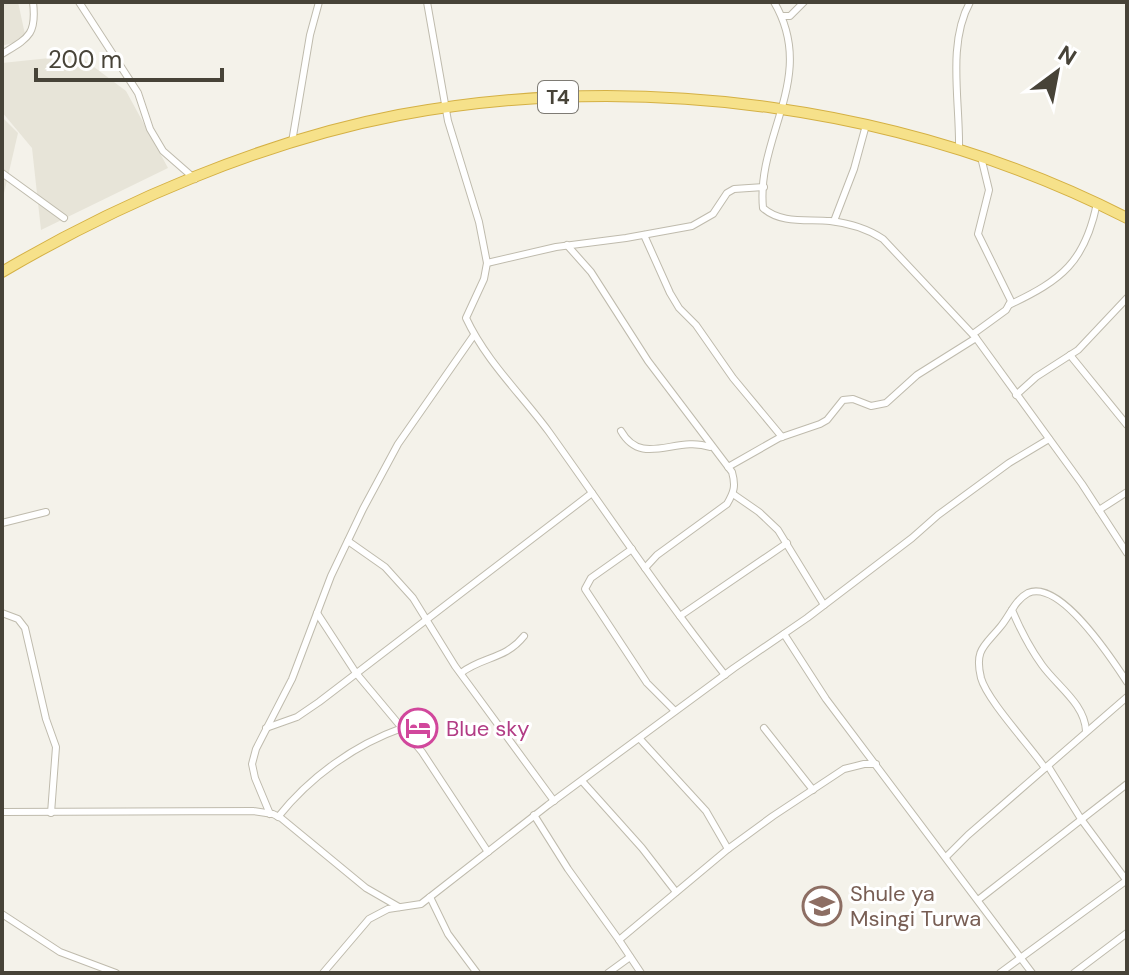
<svg xmlns="http://www.w3.org/2000/svg" width="1129" height="975" viewBox="0 0 1129 975" font-family="'DM Sans',sans-serif">
<style>
.residential{fill:#e7e4d8}
.lines{fill:none;stroke-linecap:round;stroke-linejoin:round}
.minor-casing{stroke:#bfbbad;stroke-width:8}
.trunk-casing{stroke:#d4b044;stroke-width:12}
.minor{stroke:#fff;stroke-width:6}
.trunk{stroke:#f6e18a;stroke-width:10}
.labels{text-anchor:middle;dominant-baseline:central;stroke-width:6;stroke-linejoin:round;paint-order:stroke}
.shield{fill:#fff;stroke:#7e7b74;stroke-width:2}
.shield-label{font-size:20px;font-weight:bold;fill:#474338}
.hotel-label{font-size:22px;fill:#b23c85;stroke:#fff;text-anchor:start}
.education-label{font-size:22px;fill:#785e54;stroke:#fff;text-anchor:start}
</style>
<rect width="100%" height="100%" fill="#f4f2ea"/>
<!-- residential -->
<g class="residential">
<polygon points="2,2 18,2 26,39 2,46"/>
<polygon points="78,55 126,91 168,168 41,230 32,148 2,112 2,63"/>
<polygon points="2,117 18,133 2,202"/>
</g>
<g class="lines">
<!-- minor casing -->
<g class="minor-casing">
<g id="minor">
<polyline points="79,2 138,93 150,129 163,151 195,179"/>
<path d="M427 2 448 121 479 222 487 263 484 279 466 318C486 361 521 394 549 432 607 513 663 597 725 675"/>
<path d="M774 2C818 77 756 135 763 208 781 224 807 219 830 221 848 223 868 229 883 239L976 338 1082 484 1127 553"/>
<polyline points="782,16 790,16 804,2"/>
<path d="M2 54C28 38 37 35 33 2"/>
<polyline points="292,142 310,35 319,2"/>
<path d="M959 148C960 101 947 44 970 2"/>
<polyline points="2,173 64,218"/>
<polyline points="834,221 854,169 866,125"/>
<polyline points="644,235 670,293 679,308 696,325 733,378 782,437"/>
<path d="M567 245 591 272 648 361 732 472C736 486 734 492 727 504L657 555 645 568"/>
<polyline points="487,263 556,247 626,238 692,226 713,214 727,193 734,189 764,187"/>
<path d="M1009 305C1062 280 1085 262 1097 203"/>
<polyline points="973,334 1006,310 1011,301 978,234 989,190 981,157"/>
<polyline points="1070,355 1127,425"/>
<polyline points="1016,395 1036,377 1078,350 1127,298"/>
<path d="M621 431C642 468 676 435 710 447"/>
<polyline points="728,467 779,438 820,424 827,420 843,400 853,399 871,406 886,403 917,375 976,338"/>
<polyline points="733,494 759,512 778,530 824,605"/>
<polyline points="1099,510 1127,492"/>
<polyline points="2,523 46,512"/>
<polyline points="348,541 385,567 413,598 455,666 554,801"/>
<polyline points="632,549 591,578 585,589 647,683 675,711"/>
<path d="M1012 610C1020 629 1029 647 1042 665 1057 686 1085 704 1086 731"/>
<polyline points="2,613 18,619 25,628 46,719 56,747 51,813"/>
<polyline points="317,613 356,673 422,752 488,852"/>
<polyline points="680,616 787,543"/>
<polyline points="784,634 826,699 1032,973"/>
<path d="M461 673C483 656 505 660 524 636"/>
<polyline points="266,728 297,717 319,702 592,493"/>
<polyline points="764,728 813,790"/>
<polyline points="640,739 706,811 728,849"/>
<polyline points="1048,766 1081,819 1127,881"/>
<path d="M1045 768C1030 746 987 700 981 678 974 649 985 646 1001 626 1010 615 1015 600 1028 593 1060 579 1112 659 1127 682"/>
<polyline points="582,781 642,848 676,892"/>
<polyline points="2,812 253,811 273,814 281,818 366,888 399,907"/>
<polyline points="270,814 255,778 252,764 256,749 292,679 331,576 363,509 398,444 474,335"/>
<polyline points="534,815 568,869 619,940"/>
<path d="M278 817C310 777 354 745 402 728"/>
<polyline points="947,856 968,835 1127,697"/>
<polyline points="430,897 448,934 477,973"/>
<polyline points="978,900 1127,784"/>
<polyline points="2,914 60,952 116,973"/>
<polyline points="323,973 369,919 388,909 421,904 548,805 734,668 807,618 912,538 938,515 1009,463 1049,439"/>
<polyline points="608,973 630,957"/>
<polyline points="641,973 619,940 728,849 773,816 844,769 864,764 876,764"/>
<polyline points="1000,973 1127,880"/>
<polyline points="1074,973 1127,933"/>
</g>
</g>
<!-- trunk casing -->
<g class="trunk-casing">
<path id="trunk" d="M2 272C121 202 263 141 399 115 642 70 907 106 1127 218"/>
</g>
<!-- minor -->
<use href="#minor" class="minor"/>
<!-- trunk -->
<use href="#trunk" class="trunk"/>
</g>
<!-- icons -->
<defs>
<g id="hotel-ring" transform="scale(2)"><circle r="9.5" fill="#fff" stroke="#d1479c" stroke-width="1.5"/><path d="M-6-4.5h1.5V1H6V5H4.5V3h-9V5H-6ZM-4 0a1.8 1.8 0 1 1 3.6 0ZM.5 0V-2.5h3Q6-2.5 6 0Z" fill="#d1479c"/></g>
<g id="school-ring" transform="scale(2)"><circle r="9.5" fill="#fff" stroke="#8d6e63" stroke-width="1.5"/><path d="M0-5L7-2L0 1L-7-2ZM-4 1L0 2.5L4 1V4Q0 6-4 4Z" fill="#8d6e63"/></g>
</defs>
<g fill-rule="evenodd">
<use href="#hotel-ring" x="418" y="728"/>
<use href="#school-ring" x="822" y="906"/>
</g>
<g class="labels">
<!-- shield labels -->
<rect class="shield" x="538" y="81" width="40" height="32" rx="6"/>
<g class="shield-label">
<text x="558" y="97">T4</text>
</g>
<!-- hotel labels -->
<g class="hotel-label">
<text x="446" y="728">Blue sky</text>
</g>
<!-- education labels -->
<g class="education-label">
<text x="850" y="893">Shule ya<tspan x="850" dy="25">Msingi Turwa</tspan></text>
</g>
</g>
<!-- border -->
<rect width="1129" height="975" fill="none" stroke="#474338" stroke-width="8"/>
<!-- north arrow -->
<g transform="translate(1057 72) rotate(32)" stroke="#ffffff" stroke-width="6" paint-order="stroke">
<path d="M0-6L14 30L0 20L-14 30Z" fill="#474338"/>
<text y="-12" font-size="22" font-weight="bold" text-anchor="middle" fill="#474338">N</text>
</g>
<!-- scale -->
<path d="M36 68v12h186v-12" fill="none" stroke="#474338" stroke-width="4"/>
<text x="48" y="68" font-size="24" fill="#474338" stroke="#ffffff" stroke-width="6" paint-order="stroke">200 m</text>
</svg>
